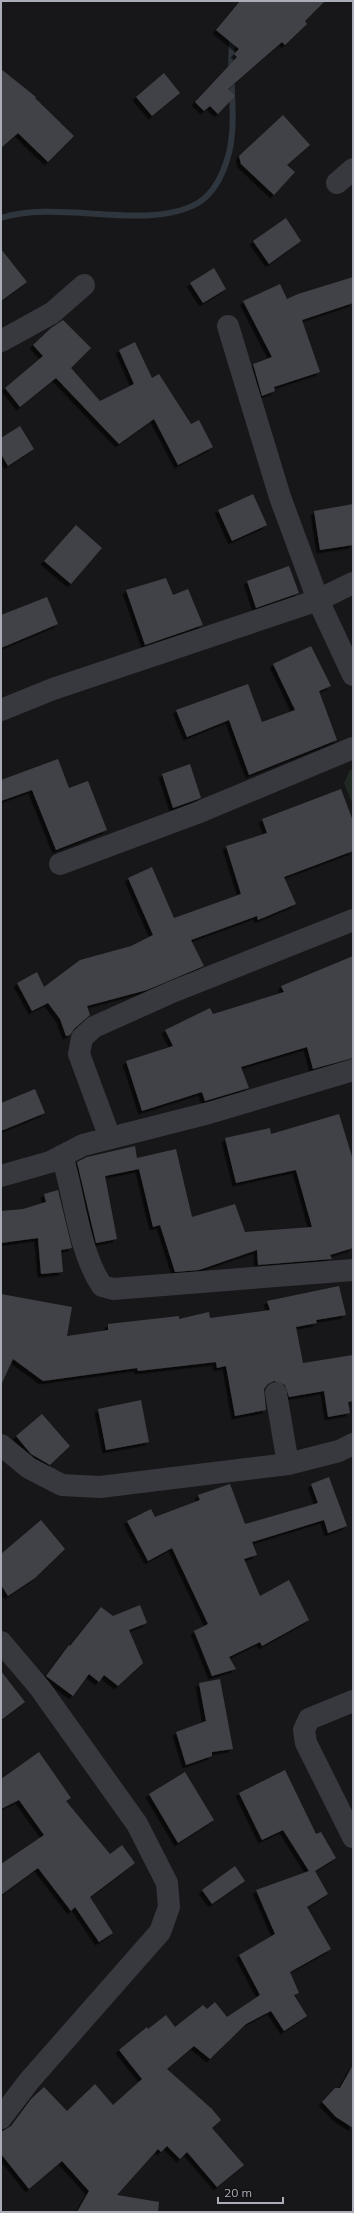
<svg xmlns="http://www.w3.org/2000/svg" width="354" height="2213" viewBox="0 0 354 2213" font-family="Mulish,sans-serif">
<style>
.green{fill:#212923}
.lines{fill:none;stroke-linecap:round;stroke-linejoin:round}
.stream{stroke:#2e353d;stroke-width:6}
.building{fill:#414246;filter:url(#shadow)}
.street{stroke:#38393e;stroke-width:22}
</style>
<defs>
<filter id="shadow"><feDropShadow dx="-3.5" dy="3.5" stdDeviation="0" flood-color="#0009"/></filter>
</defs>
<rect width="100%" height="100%" fill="#171719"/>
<!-- green -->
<polygon class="green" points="353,769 353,805 344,783 350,770"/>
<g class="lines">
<!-- stream -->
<path class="stream" d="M1 218C59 199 148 232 198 203 216 192 224 172 229 153 238 115 227 75 233 36"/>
</g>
<!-- building -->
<g class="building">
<polygon points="240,1 325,1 305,21 307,24 285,45 282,42 228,89 235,96 218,114 210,106 204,111 195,102 237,57 234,54 239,49 216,30"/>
<polygon points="1,69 36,97 35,98 74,136 48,162 18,133 1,148"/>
<polygon points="164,73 180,93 152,116 136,97"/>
<polygon points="283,115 310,145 287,165 295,172 274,195 241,164 239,156"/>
<polygon points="286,218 301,241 269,264 253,241"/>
<polygon points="1,249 27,282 1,301"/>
<polygon points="214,268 226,289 203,303 190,283"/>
<polygon points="353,277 353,303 302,320 320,372 274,387 275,391 262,396 253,364 272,357 243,301 280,284 287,299 298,294"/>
<polygon points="63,320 91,348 71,368 100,401 134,384 119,350 135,342 152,378 159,374 191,424 199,420 213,447 178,465 154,419 119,444 56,378 20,407 5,388 43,356 33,345 51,328"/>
<polygon points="20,426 34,449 8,466 1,454 1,438"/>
<polygon points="253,494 267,525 232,541 218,510"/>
<polygon points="353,504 353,545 320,550 314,511"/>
<polygon points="76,525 102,548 71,584 44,561"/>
<polygon points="289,566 299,593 256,608 247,581"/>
<polygon points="166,578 173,595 188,589 203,625 145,645 126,590"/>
<polygon points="47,597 58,624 1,648 1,615"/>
<polygon points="311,646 331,686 319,691 337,740 249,775 229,720 187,737 176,710 248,684 262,722 295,710 273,664"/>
<polygon points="58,759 69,788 88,781 107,830 56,850 32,790 1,801 1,780"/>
<polygon points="190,764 201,798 173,808 162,774"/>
<polygon points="341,789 353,821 353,851 284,877 296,904 258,920 257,916 191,940 204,966 147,990 87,1006 90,1015 74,1029 70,1035 66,1036 60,1019 48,1003 32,1011 17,983 37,972 44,987 80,960 131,946 153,935 128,878 152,867 174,918 241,894 226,846 267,833 262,819"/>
<polygon points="353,956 353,1058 313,1069 307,1047 241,1067 249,1088 205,1101 202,1092 142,1111 126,1061 173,1046 165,1030 210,1008 213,1014 284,992 281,986"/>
<polygon points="35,1089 45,1113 1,1131 1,1103"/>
<polygon points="339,1114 353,1160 353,1248 330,1255 332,1259 258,1265 257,1250 199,1270 175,1272 160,1225 153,1227 139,1169 105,1176 117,1239 96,1243 77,1162 87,1157 135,1146 137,1158 176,1149 192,1217 235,1204 245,1232 312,1227 296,1170 236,1183 225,1138 270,1128 271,1134"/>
<polygon points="58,1190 72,1248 61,1250 63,1272 41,1274 38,1238 1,1243 1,1211 23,1209 46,1202 44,1194"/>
<polygon points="339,1286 346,1315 316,1320 317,1323 296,1327 303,1363 353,1355 353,1401 348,1402 350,1413 328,1417 324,1391 289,1397 285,1385 274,1381 268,1384 264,1389 266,1410 235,1416 226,1366 217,1368 216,1362 138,1371 137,1368 43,1381 13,1359 1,1385 1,1294 72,1307 67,1336 108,1330 108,1324 179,1316 179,1319 209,1312 210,1318 270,1310 267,1301"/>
<polygon points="141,1400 149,1442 106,1450 98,1409"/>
<polygon points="42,1414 70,1446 50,1465 31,1454 16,1436"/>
<polygon points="329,1477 347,1526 328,1533 324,1520 252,1542 257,1555 244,1559 260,1596 289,1580 309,1620 262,1646 260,1642 229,1657 236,1669 212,1676 194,1631 208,1624 172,1548 148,1561 127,1521 151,1509 155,1517 200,1500 198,1495 230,1484 245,1524 318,1503 311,1484"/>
<polygon points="41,1520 65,1549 35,1578 8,1596 1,1585 1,1554"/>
<polygon points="140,1605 147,1623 129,1630 143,1663 118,1686 104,1675 99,1682 89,1674 73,1696 46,1676 69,1645 70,1646 101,1607 113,1616"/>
<polygon points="1,1671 25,1702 1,1720"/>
<polygon points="220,1679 233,1749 212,1752 212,1756 186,1765 176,1732 206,1721 199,1683"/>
<polygon points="39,1752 71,1798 66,1801 110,1854 122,1845 135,1863 90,1897 113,1933 99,1942 75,1907 71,1911 38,1868 1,1895 1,1864 44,1835 19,1800 1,1809 1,1779"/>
<polygon points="285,1770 316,1834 321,1832 336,1858 315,1871 328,1894 307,1907 331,1949 290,1972 299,1993 294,1995 307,2016 284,2031 271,2011 246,2024 210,2059 194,2046 167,2069 212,2109 221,2120 212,2128 244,2165 217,2187 187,2152 180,2159 167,2146 161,2152 158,2149 117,2195 159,2202 158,2212 77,2212 89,2191 62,2161 29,2189 1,2154 1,2132 11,2126 31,2099 44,2087 67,2111 95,2084 113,2105 142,2079 119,2050 147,2027 148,2029 166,2015 175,2027 203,2005 207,2009 215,2002 227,2017 260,1995 239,1955 275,1934 256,1890 309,1871 283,1830 262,1840 239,1793"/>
<polygon points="185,1772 214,1820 178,1843 149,1794"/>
<polygon points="235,1866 245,1881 212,1904 202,1890"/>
<polygon points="353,2065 353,2128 336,2117 322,2102 335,2088 340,2088"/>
</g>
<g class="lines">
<!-- street -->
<g class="street">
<polyline points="337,183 353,169"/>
<polyline points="228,326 280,497 318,600 353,675"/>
<polyline points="1,341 52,313 84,285"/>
<polyline points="1,710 53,689 318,600 353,583"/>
<polyline points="60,864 197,813 353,748"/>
<polyline points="110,1138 79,1054 82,1038 94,1027 172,992 353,920"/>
<path d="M62 1156C75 1196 78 1250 102 1286L113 1289 353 1270"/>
<polyline points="1,1176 50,1162 83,1145 209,1113 353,1070"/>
<polyline points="276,1393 288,1464"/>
<polyline points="1,1445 29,1468 62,1485 100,1487 288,1464 339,1451 353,1444"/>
<polyline points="1,1642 40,1688 137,1824 167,1883 169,1907 160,1932 29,2081 1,2118"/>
<polyline points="353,1701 309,1719 304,1730 306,1743 353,1837"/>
</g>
</g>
<!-- border -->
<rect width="354" height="2213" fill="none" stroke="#aaadb8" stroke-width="4"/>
<!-- scale -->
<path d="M218 2197v6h65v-6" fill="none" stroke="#aaadb8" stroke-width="2"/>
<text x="224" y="2197" font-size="12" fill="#aaadb8" stroke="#121214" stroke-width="3" paint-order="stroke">20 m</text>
</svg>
